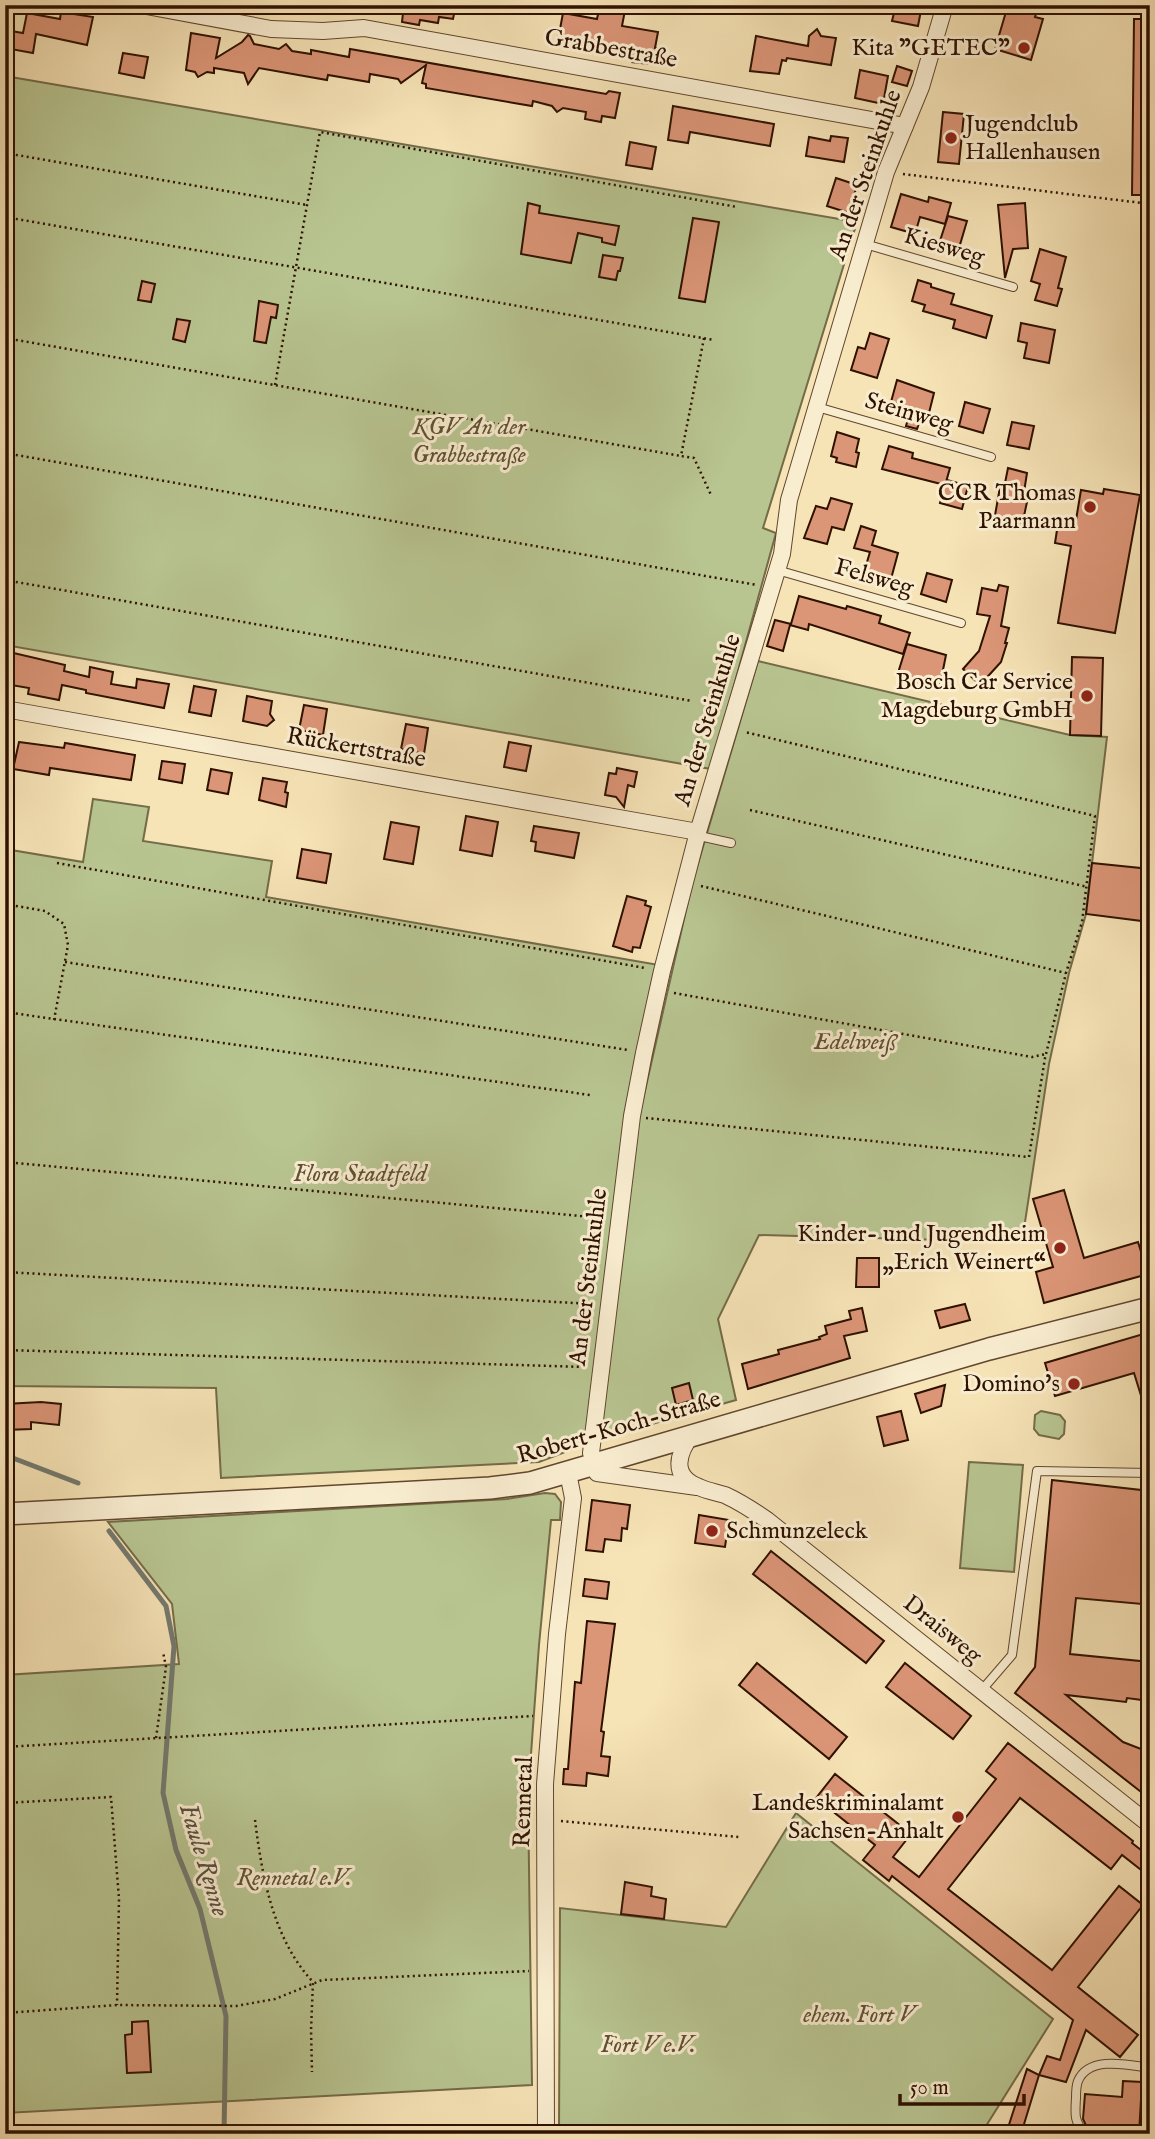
<svg xmlns="http://www.w3.org/2000/svg" width="1155" height="2139" viewBox="0 0 1155 2139" font-family="'IM FELL English',serif">
<style>
.green{fill:#b8c591;stroke:#746b48;stroke-width:2}
.lines{fill:none;stroke-linecap:round;stroke-linejoin:round}
.stream{stroke:#73786e;stroke-width:5}
.building{fill:#db9577;stroke:#2f1100;stroke-width:2}
.service-casing{stroke:#61462e;stroke-width:10}
.minor-casing{stroke:#61462e;stroke-width:18}
.tertiary-casing{stroke:#61462e;stroke-width:24}
.path{stroke:#2f1100;stroke-width:2.5;stroke-dasharray:2 3.5;stroke-linecap:butt}
.service{stroke:#f9edd0;stroke-width:8}
.minor{stroke:#f9edd0;stroke-width:16}
.tertiary{stroke:#f9edd0;stroke-width:21}
.poi-dot{fill:#8f2418;stroke:#f9edd0;stroke-width:2.5}
.labels{text-anchor:middle;dominant-baseline:central;stroke-width:6;stroke-linejoin:round;paint-order:stroke}
.poi-label{font-size:24px;fill:#2f1100;stroke:#f9edd0;text-anchor:end}
.street-label{font-size:24px;fill:#2f1100;stroke:#f9edd0}
.park-label{font-size:24px;font-style:italic;fill:#5f5033;stroke:#f9edd0}
.water-label{font-size:26px;font-style:italic;fill:#574d40;stroke:#f9edd0}
</style>
<rect width="100%" height="100%" fill="#f6e3b6"/>
<filter id="stains"><feTurbulence type="fractalNoise" baseFrequency=".00286" numOctaves="4"/><feColorMatrix values="0 0 0 0 .2 0 0 0 0 .09 0 0 0 0 .02 0 0 0 .5 -.17"/></filter>
<radialGradient id="worn" r=".72"><stop offset=".6" stop-color="#630" stop-opacity="0"/><stop offset="1" stop-color="#630" stop-opacity=".3"/></radialGradient>
<!-- green -->
<g class="green">
<polygon points="5,76 857,222 763,528 776,533 711,769 5,645"/>
<polygon points="758,661 1070,735 1107,737 1086,914 1069,973 1049,1064 1022,1242 759,1235 718,1319 736,1400 599,1439 639,1117 692,884"/>
<polygon points="93,799 149,807 143,841 272,861 266,897 659,965 586,1444 539,1462 221,1478 216,1388 5,1386 5,849 83,862"/>
<polygon points="1041,1411 1060,1415 1065,1421 1064,1434 1059,1439 1039,1435 1034,1429 1035,1415"/>
<polygon points="969,1462 1023,1465 1014,1572 960,1568"/>
<polygon points="545,1493 555,1494 561,1502 560,1520 551,1520 539,1645 528,1795 532,2085 5,2113 5,1675 179,1664 172,1604 108,1522 507,1499"/>
<polygon points="796,1813 1053,2019 981,2134 559,2134 560,1908 726,1927"/>
</g>
<g class="lines">
<!-- stream -->
<g class="stream">
<polyline points="5,1455 78,1483"/>
<polyline points="109,1531 166,1606 174,1646 163,1793 176,1850 200,1909 226,2016 224,2134"/>
</g>
</g>
<!-- building -->
<g class="building">
<polygon points="404,5 456,5 453,19 439,17 438,23 420,20 419,25 402,22"/>
<polygon points="600,5 626,5 622,26 658,32 655,48 662,49 659,65 632,62 633,52 558,40 563,13 597,19"/>
<polygon points="896,5 922,5 918,26 892,21"/>
<polygon points="1008,5 1039,5 1035,17 1043,19 1031,60 995,49"/>
<polygon points="61,12 93,17 87,45 36,34 33,53 5,48 5,30 23,33 27,13 60,19"/>
<polygon points="1134,19 1150,19 1150,195 1132,195"/>
<polygon points="817,29 821,36 836,38 831,65 787,58 786,61 782,60 779,74 750,71 756,36 808,46 809,36"/>
<polygon points="191,33 220,38 216,58 242,42 248,35 250,36 254,44 279,49 286,44 292,51 311,54 311,50 349,57 350,49 606,94 609,91 620,93 615,118 602,116 601,122 585,119 586,112 563,108 557,112 552,106 533,101 532,106 426,88 426,84 422,83 426,65 401,83 398,79 370,74 369,82 328,75 327,80 259,68 248,84 244,73 214,68 214,73 207,72 198,77 195,72 186,70"/>
<polygon points="123,53 148,57 144,78 119,73"/>
<polygon points="897,66 912,71 907,86 892,82"/>
<polygon points="860,70 888,76 883,104 855,98"/>
<polygon points="673,106 774,124 770,146 690,132 688,143 668,140"/>
<polygon points="943,112 964,114 959,164 938,162"/>
<polygon points="831,136 848,138 844,162 806,156 809,137 830,141"/>
<polygon points="630,142 656,147 652,169 626,165"/>
<polygon points="836,178 857,185 849,213 827,206"/>
<polygon points="901,194 928,202 929,197 951,203 945,224 920,217 915,234 891,227"/>
<polygon points="528,203 540,206 539,213 619,226 615,245 602,242 602,238 578,233 571,263 521,254"/>
<polygon points="1025,203 1028,248 1013,249 1005,278 998,205"/>
<polygon points="948,216 967,221 959,248 939,244"/>
<polygon points="693,218 719,222 705,302 679,298"/>
<polygon points="1040,249 1066,257 1058,288 1062,289 1057,306 1035,300 1040,284 1031,281"/>
<polygon points="603,255 623,258 620,271 618,271 616,280 599,277"/>
<polygon points="918,280 931,284 931,287 954,294 951,304 992,316 986,338 953,328 955,320 923,311 925,305 912,301"/>
<polygon points="142,281 155,284 151,302 138,300"/>
<polygon points="259,301 278,305 276,318 271,317 266,343 254,341"/>
<polygon points="177,319 190,321 185,342 173,339"/>
<polygon points="1021,323 1055,330 1049,363 1024,358 1027,343 1018,341"/>
<polygon points="870,333 889,339 877,378 851,370 858,347 865,349"/>
<polygon points="897,380 934,393 928,417 922,415 917,429 906,426 910,412 904,410 905,406 891,402"/>
<polygon points="965,402 990,409 983,433 959,426"/>
<polygon points="1012,422 1034,426 1029,449 1007,445"/>
<polygon points="837,432 859,439 856,452 859,453 856,467 836,462 837,458 831,456"/>
<polygon points="889,446 913,453 912,458 950,468 946,482 947,480 968,486 962,509 940,503 945,485 882,469"/>
<polygon points="1008,468 1027,473 1024,492 1024,501 1027,502 1024,516 1021,516 1019,526 994,521 1000,487 1004,488"/>
<polygon points="1104,489 1140,495 1115,633 1058,623 1071,546 1055,543 1059,517 1076,520 1081,490 1103,494"/>
<polygon points="831,498 852,504 844,530 832,527 827,544 804,538 816,506 827,509"/>
<polygon points="861,526 876,531 872,545 898,553 891,579 864,572 870,552 854,548"/>
<polygon points="927,573 952,580 946,602 921,594"/>
<polygon points="999,585 1008,587 1001,626 1009,628 1005,643 1007,643 1001,662 980,685 963,669 979,651 990,616 977,614 982,588 997,591"/>
<polygon points="799,596 846,609 847,606 881,616 879,623 910,633 903,654 809,624 808,630 790,625 783,651 767,646 775,620 791,624"/>
<polygon points="907,644 946,655 940,685 924,681 921,685 913,678 898,673"/>
<polygon points="5,651 65,665 64,671 89,677 90,667 113,672 111,684 136,688 137,679 169,684 164,708 86,693 86,690 62,685 59,700 28,694 29,688 5,684"/>
<polygon points="1072,657 1103,658 1101,736 1070,735"/>
<polygon points="194,686 216,690 211,716 189,712"/>
<polygon points="247,696 272,701 270,714 274,720 267,726 243,721"/>
<polygon points="304,705 327,709 323,735 299,730"/>
<polygon points="406,724 428,728 424,754 401,749"/>
<polygon points="19,742 64,748 65,743 135,755 131,780 50,768 49,775 13,769"/>
<polygon points="509,742 531,746 526,771 504,767"/>
<polygon points="162,761 185,764 182,783 159,779"/>
<polygon points="617,768 637,772 634,787 628,785 624,807 616,797 605,795 609,773 616,774"/>
<polygon points="211,769 232,773 228,794 207,790"/>
<polygon points="263,778 287,782 285,792 288,793 286,807 259,800"/>
<polygon points="466,816 498,822 492,856 460,850"/>
<polygon points="391,822 419,827 413,864 384,859"/>
<polygon points="534,826 579,833 574,858 535,851 536,842 531,841"/>
<polygon points="302,849 331,854 326,883 297,878"/>
<polygon points="1092,863 1150,869 1150,922 1086,914"/>
<polygon points="627,896 646,901 645,905 651,907 640,948 633,947 632,952 613,946"/>
<polygon points="1064,1190 1084,1258 1138,1242 1148,1274 1044,1303 1036,1272 1053,1267 1033,1199"/>
<polygon points="857,1258 879,1258 879,1287 856,1287"/>
<polygon points="965,1304 970,1320 940,1328 935,1311"/>
<polygon points="862,1308 867,1331 844,1336 850,1358 748,1389 742,1364 779,1354 778,1350 820,1339 819,1337 827,1334 825,1326 851,1319 849,1311"/>
<polygon points="1150,1332 1150,1415 1147,1415 1134,1373 1055,1396 1045,1363"/>
<polygon points="689,1383 693,1400 676,1405 672,1388"/>
<polygon points="945,1385 941,1406 921,1413 915,1394"/>
<polygon points="41,1402 61,1404 59,1425 31,1422 31,1429 5,1430 5,1404"/>
<polygon points="901,1411 908,1440 884,1446 877,1417"/>
<polygon points="1052,1480 1150,1491 1150,1529 1142,1604 1076,1598 1070,1654 1150,1662 1150,1701 1127,1698 1126,1702 1066,1695 1123,1742 1149,1752 1146,1760 1150,1763 1150,1799 1015,1693 1035,1667"/>
<polygon points="592,1500 630,1505 627,1529 622,1528 621,1541 605,1539 603,1552 586,1550"/>
<polygon points="699,1515 729,1520 725,1547 695,1543"/>
<polygon points="771,1551 884,1641 866,1663 753,1574"/>
<polygon points="585,1579 609,1582 607,1599 583,1596"/>
<polygon points="587,1621 615,1624 601,1731 604,1732 601,1756 610,1757 608,1776 587,1773 586,1786 563,1784 564,1769 568,1769 575,1682 581,1683"/>
<polygon points="757,1663 847,1737 829,1759 739,1685"/>
<polygon points="905,1663 971,1716 953,1739 886,1687"/>
<polygon points="1008,1743 1133,1841 1132,1843 1150,1857 1150,1877 1122,1855 1111,1869 1020,1798 948,1889 1052,1970 1119,1886 1143,1905 1078,1987 1138,2035 1120,2057 1086,2030 1066,2082 1039,2075 1047,2056 1060,2060 1073,2020 892,1876 889,1881 863,1860 875,1845 816,1798 835,1774 911,1834 893,1857 919,1877 996,1779 986,1771"/>
<polygon points="625,1882 652,1887 651,1896 666,1899 664,1919 621,1914"/>
<polygon points="148,2021 151,2072 127,2073 125,2035 132,2034 132,2022"/>
<polygon points="1027,2069 1039,2075 1021,2134 1006,2134"/>
<polygon points="1123,2081 1142,2082 1139,2134 1090,2134 1083,2119 1085,2094 1122,2097"/>
</g>
<g class="lines">
<!-- service casing -->
<g class="service-casing">
<g id="service">
<polyline points="865,244 1013,287"/>
<polyline points="817,407 991,457"/>
<polyline points="777,570 961,623"/>
<polyline points="698,832 704,837 731,843"/>
<polyline points="981,1691 1012,1655 1037,1471 1150,1473"/>
<path d="M1084 2134C1074 2119 1075 2116 1076 2098 1076 2093 1076 2086 1078 2081 1089 2055 1129 2065 1150 2068"/>
</g>
</g>
<!-- minor casing -->
<g class="minor-casing">
<g id="minor">
<polyline points="141,5 271,29 323,31 364,28 905,126"/>
<polyline points="5,709 698,832"/>
<path d="M692 1434C678 1453 670 1476 699 1487 707 1491 716 1492 725 1495 740 1502 754 1511 767 1520L1150 1825"/>
<polyline points="697,1487 597,1473 591,1453 632,1116 644,1053 662,971 698,832 782,554 789,500 886,172 921,87 945,5"/>
<polyline points="546,2134 545,1784 557,1634 573,1498 568,1473"/>
</g>
</g>
<!-- tertiary casing -->
<g class="tertiary-casing">
<polyline id="tertiary" points="5,1514 490,1488 530,1483 989,1349 1150,1308"/>
</g>
<!-- path -->
<g class="path">
<polyline points="5,153 307,205"/>
<polyline points="903,174 1150,204"/>
<polyline points="5,217 714,340"/>
<polyline points="5,338 681,456"/>
<polyline points="704,338 681,456 694,458 711,495"/>
<polyline points="275,385 320,132 737,207"/>
<polyline points="5,453 757,585"/>
<polyline points="5,580 692,701"/>
<polyline points="750,810 1088,887"/>
<polyline points="57,863 645,968"/>
<polyline points="701,886 1066,973"/>
<polyline points="5,904 45,911 64,924 68,945 54,1020"/>
<polyline points="65,962 628,1050"/>
<polyline points="674,993 1032,1057 1046,1054"/>
<polyline points="5,1012 590,1095"/>
<polyline points="646,1118 1029,1157 1045,1058 1066,973 1082,922 1095,816 745,732"/>
<polyline points="5,1162 602,1218"/>
<polyline points="5,1272 593,1304"/>
<polyline points="5,1350 586,1367"/>
<polyline points="156,1738 166,1667 163,1652"/>
<polyline points="5,1747 533,1716"/>
<polyline points="5,1803 111,1797 119,1899 117,2005"/>
<path d="M255 1820C262 1876 273 1939 313 1982L311 2030 312 2072"/>
<polyline points="561,1821 739,1837"/>
<polyline points="5,2013 117,2005 236,2006 275,1999 322,1980 529,1971"/>
</g>
<!-- service -->
<use href="#service" class="service"/>
<!-- minor -->
<use href="#minor" class="minor"/>
<!-- tertiary -->
<use href="#tertiary" class="tertiary"/>
</g>
<!-- markers -->
<g class="poi-dot">
<circle cx="1024" cy="48" r="7"/>
<circle cx="951" cy="138" r="7"/>
<circle cx="1090" cy="507" r="7"/>
<circle cx="1087" cy="696" r="7"/>
<circle cx="1060" cy="1248" r="7"/>
<circle cx="1074" cy="1384" r="7"/>
<circle cx="712" cy="1531" r="7"/>
<circle cx="958" cy="1817" r="7"/>
</g>
<g class="labels">
<!-- poi labels -->
<g class="poi-label">
<text x="1010" y="48">Kita "GETEC"</text>
<text x="965" y="124" text-anchor="start">Jugendclub<tspan x="965" dy="28">Hallenhausen</tspan></text>
<text x="1076" y="493">CCR Thomas<tspan x="1076" dy="28">Paarmann</tspan></text>
<text x="1073" y="682">Bosch Car Service<tspan x="1073" dy="28">Magdeburg GmbH</tspan></text>
<text x="1046" y="1234">Kinder- und Jugendheim<tspan x="1046" dy="28">„Erich Weinert“</tspan></text>
<text x="1060" y="1384">Domino's</text>
<text x="726" y="1531" text-anchor="start">Schmunzeleck</text>
<text x="944" y="1803">Landeskriminalamt<tspan x="944" dy="28">Sachsen-Anhalt</tspan></text>
</g>
<!-- street labels -->
<g class="street-label">
<text transform="translate(611 49) rotate(10)">Grabbestraße</text>
<text transform="translate(866 175) rotate(-71)">An der Steinkuhle</text>
<text transform="translate(944 247) rotate(16)">Kiesweg</text>
<text transform="translate(909 413) rotate(16)">Steinweg</text>
<text transform="translate(874 578) rotate(16)">Felsweg</text>
<text transform="translate(708 720) rotate(-73)">An der Steinkuhle</text>
<text transform="translate(356 748) rotate(10)">Rückertstraße</text>
<text transform="translate(589 1277) rotate(-83)">An der Steinkuhle</text>
<text transform="translate(619 1428) rotate(-16)">Robert-Koch-Straße</text>
<text transform="translate(942 1630) rotate(39)">Draisweg</text>
<text transform="translate(524 1802) rotate(-88)">Rennetal</text>
</g>
<!-- park labels -->
<g class="park-label">
<text x="469" y="427">KGV An der<tspan x="469" dy="28">Grabbestraße</tspan></text>
<text x="855" y="1042">Edelweiß</text>
<text x="360" y="1174">Flora Stadtfeld</text>
<text x="294" y="1878">Rennetal e.V.</text>
<text x="859" y="2015">ehem. Fort V</text>
<text x="648" y="2045">Fort V e.V.</text>
</g>
<!-- water labels -->
<g class="water-label">
<text transform="translate(204 1860) rotate(73)">Faule Renne</text>
</g>
</g>
<!-- margin -->
<rect width="1155" height="2139" fill="none" stroke="#f6e3b6" stroke-width="28"/>
<rect x="7" y="7" width="1141" height="2125" fill="none" stroke="#2f1100" stroke-width="3.5"/>
<rect x="14" y="14" width="1127" height="2111" fill="none" stroke="#2f1100" stroke-width="2"/>
<!-- scale -->
<path d="M900 2094v10h124v-10" fill="none" stroke="#2f1100" stroke-width="3.5"/>
<text x="910" y="2094" font-size="21" fill="#2f1100" stroke="#f9edd0" stroke-width="5" paint-order="stroke">50 m</text>
<rect width="100%" height="100%" filter="url(#stains)"/>
<rect width="100%" height="100%" fill="url(#worn)"/>
</svg>
